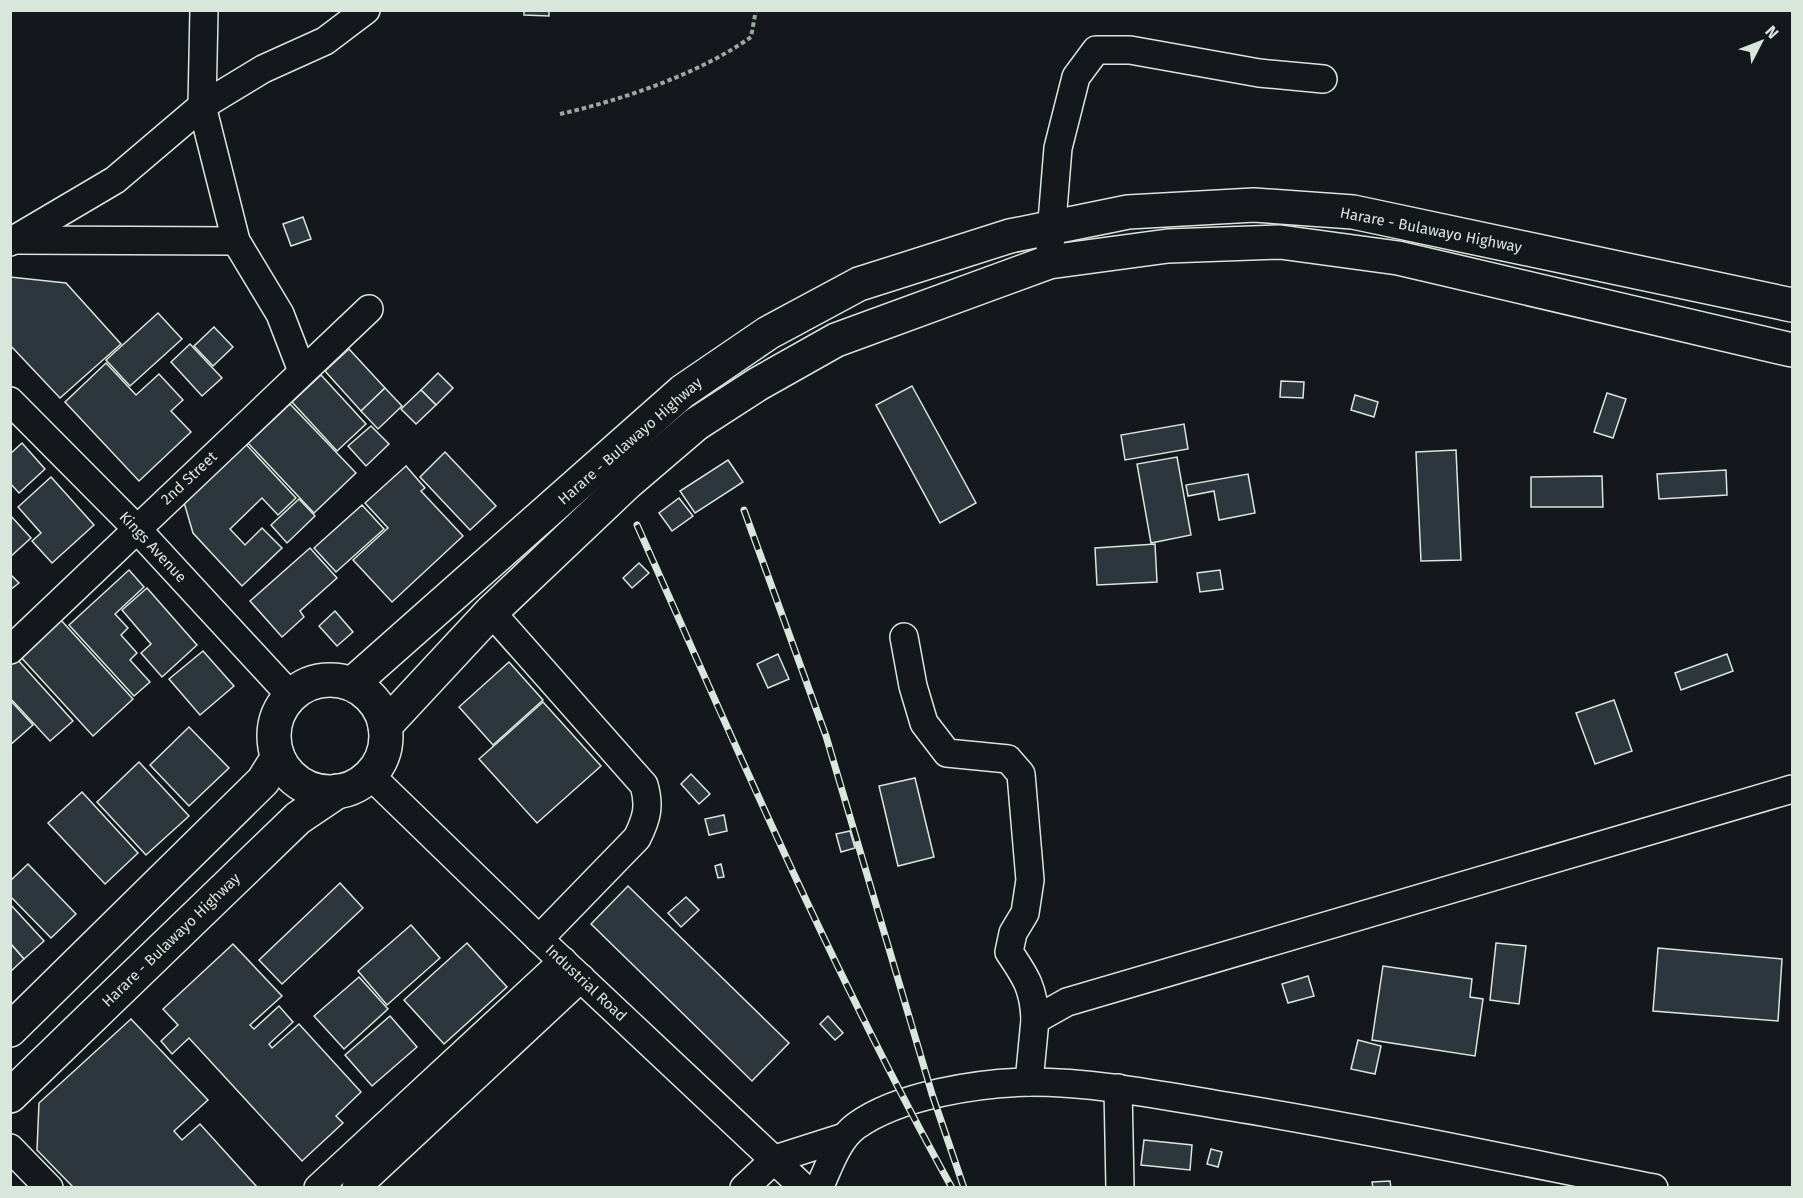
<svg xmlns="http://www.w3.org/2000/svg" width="1803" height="1198" viewBox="0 0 1803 1198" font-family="'Fira Sans',sans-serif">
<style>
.building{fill:#2c363c;stroke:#d8e6dc;stroke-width:1.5}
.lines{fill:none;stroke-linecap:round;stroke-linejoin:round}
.minor-casing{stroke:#d8e6dc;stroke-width:30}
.highway-casing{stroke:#d8e6dc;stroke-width:36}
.path{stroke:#9da8a2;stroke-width:4;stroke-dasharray:4.5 3;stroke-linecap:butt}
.minor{stroke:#14181c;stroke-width:27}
.highway{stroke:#14181c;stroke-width:33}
.rail-casing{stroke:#d8e6dc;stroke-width:7}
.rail{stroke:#14181c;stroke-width:4.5;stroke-dasharray:14;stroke-linecap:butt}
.labels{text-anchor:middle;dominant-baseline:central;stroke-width:4.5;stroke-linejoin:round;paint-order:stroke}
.street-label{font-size:15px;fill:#d8e6dc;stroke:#14181c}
</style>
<rect width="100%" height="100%" fill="#14181c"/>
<!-- building -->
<g class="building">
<polygon points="524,10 549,10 549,16 524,15"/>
<polygon points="303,217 311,239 291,246 283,224"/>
<polygon points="10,277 66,283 121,344 60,398 10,345"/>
<polygon points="158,313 182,339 130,386 106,360"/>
<polygon points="214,327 233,347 213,366 194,346"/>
<polygon points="190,344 222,378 202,396 171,362"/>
<polygon points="349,349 385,388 361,411 325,371"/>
<polygon points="106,363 136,395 159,374 183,400 171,411 191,432 139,481 65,402"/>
<polygon points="438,373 453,388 436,405 421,390"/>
<polygon points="321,375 366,424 337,451 292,402"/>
<polygon points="1281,381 1304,382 1303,398 1280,397"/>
<polygon points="912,386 976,503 940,523 876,405"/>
<polygon points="385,388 402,406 378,429 361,411"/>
<polygon points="421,390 436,405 416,424 401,409"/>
<polygon points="1607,393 1626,399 1613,438 1594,432"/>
<polygon points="1355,395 1378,402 1374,417 1351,410"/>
<polygon points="290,404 356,473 314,513 248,443"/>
<polygon points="1184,424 1188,449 1125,460 1121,435"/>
<polygon points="371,426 389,444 366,466 348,446"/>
<polygon points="243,441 296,498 278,515 262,498 230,529 245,545 262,528 282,548 242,586 193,533 183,499"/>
<polygon points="22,443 45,469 19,493 10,483 10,454"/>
<polygon points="1456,450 1461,560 1421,561 1416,452"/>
<polygon points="445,452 496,506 470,530 420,477"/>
<polygon points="1177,457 1191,535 1151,543 1137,464"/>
<polygon points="728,460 743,482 695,513 680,491"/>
<polygon points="406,466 425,488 421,491 463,536 392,602 353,560 388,528 365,503"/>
<polygon points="1726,470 1727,495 1659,499 1657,474"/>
<polygon points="1248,474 1255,513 1219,520 1214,491 1188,496 1186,485"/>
<polygon points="1602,476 1603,507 1531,507 1531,477"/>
<polygon points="51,477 94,525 52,563 32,541 41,533 18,507"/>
<polygon points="679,498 693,516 672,531 659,513"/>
<polygon points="299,499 315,516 287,543 271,525"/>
<polygon points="362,505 384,529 336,572 314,548"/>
<polygon points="10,515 31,538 10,557"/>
<polygon points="1155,544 1157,582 1097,585 1095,548"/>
<polygon points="310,548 337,578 300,611 304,617 282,637 250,601"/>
<polygon points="639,563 649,573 632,588 623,578"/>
<polygon points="129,570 144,587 115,614 128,628 121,635 137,653 130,660 150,682 134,696 69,625"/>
<polygon points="1220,570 1223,589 1200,592 1197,573"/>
<polygon points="10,574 19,583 10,590"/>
<polygon points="147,588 197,645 162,677 141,653 151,644 122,610"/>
<polygon points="335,611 353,632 337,646 319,626"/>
<polygon points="59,618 133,699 93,736 19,655"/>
<polygon points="203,651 234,686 200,715 169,679"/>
<polygon points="778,654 789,679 768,688 757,664"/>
<polygon points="1727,654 1733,671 1681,690 1675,673"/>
<polygon points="17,659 73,721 50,741 10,698 10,665"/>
<polygon points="509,662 543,700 493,745 459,707"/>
<polygon points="10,700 33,725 10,745"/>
<polygon points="1614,700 1632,751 1595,764 1576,713"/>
<polygon points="543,702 601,766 537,823 479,759"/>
<polygon points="189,727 229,768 189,806 150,765"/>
<polygon points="139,762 189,816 146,855 97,802"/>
<polygon points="691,774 710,794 699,804 681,784"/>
<polygon points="915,778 934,857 898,866 879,786"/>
<polygon points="82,792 138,853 105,884 48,823"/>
<polygon points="724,815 727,831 709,835 705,819"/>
<polygon points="850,831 855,848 841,852 836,834"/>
<polygon points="28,864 76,914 51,938 10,896 10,881"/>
<polygon points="721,864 724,877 718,878 715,866"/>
<polygon points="340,883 363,908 282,984 259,960"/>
<polygon points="628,886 789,1043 752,1081 591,924"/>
<polygon points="686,897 699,910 681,927 668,913"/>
<polygon points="10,904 44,941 24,959 10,943"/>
<polygon points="411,925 440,958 387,1005 358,971"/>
<polygon points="10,943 24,959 10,972"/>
<polygon points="467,943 507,987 444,1044 404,1000"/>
<polygon points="1496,943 1526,946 1519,1004 1490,1000"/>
<polygon points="233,944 282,996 250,1025 254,1029 279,1006 293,1022 269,1044 272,1048 299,1024 361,1092 336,1116 343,1123 302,1161 189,1038 172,1054 161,1041 178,1025 163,1009"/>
<polygon points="1658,948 1782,959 1778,1021 1653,1011"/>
<polygon points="1383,966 1472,979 1470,997 1483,999 1475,1056 1372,1040"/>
<polygon points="1308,976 1314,996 1288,1003 1282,984"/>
<polygon points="359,977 388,1009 344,1049 314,1016"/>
<polygon points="390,1016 417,1047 372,1086 345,1055"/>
<polygon points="828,1016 843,1033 835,1040 820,1024"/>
<polygon points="131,1019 208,1100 174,1131 182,1140 200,1124 258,1188 74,1188 37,1150 39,1103"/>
<polygon points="1358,1040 1381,1046 1375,1074 1351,1069"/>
<polygon points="1144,1140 1192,1145 1190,1170 1141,1165"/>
<polygon points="1211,1149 1222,1152 1218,1167 1207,1164"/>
<polygon points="1390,1181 1391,1188 1373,1188 1372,1182"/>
</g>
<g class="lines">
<!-- minor casing -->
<g class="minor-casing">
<g id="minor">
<polyline points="204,10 202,106 236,241 280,314 302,371"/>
<polyline points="14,240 236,241"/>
<polyline points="10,242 115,180 202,106 263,69 325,41 366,10"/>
<polyline points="1050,246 1058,148 1076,77 1096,50 1130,50 1259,73 1323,79"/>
<polyline points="10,401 136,528 291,696"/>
<path d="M491 612 644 785C650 806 647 818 637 838L539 939"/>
<path d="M904 637 913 686 924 723 947 753 1008 759 1021 774 1030 880 1025 913 1013 933 1009 952C1026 977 1034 989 1035 1020"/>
<polyline points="10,650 369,309"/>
<polyline points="370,775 539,939 804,1188"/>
<polyline points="1029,1082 1035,1020 1067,1002 1792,789"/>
<polyline points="1118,1088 1120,1188"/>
<polyline points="10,1148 49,1188"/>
<polyline points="318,1188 563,961"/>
<polyline points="356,1188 581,978"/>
<polyline points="744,1188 775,1159 844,1137"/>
<path d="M819 1188C829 1167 837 1140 856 1126 899 1095 978 1083 1030 1082 1097 1082 1165 1096 1232 1107 1373 1130 1513 1160 1654 1188"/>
</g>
</g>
<!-- highway casing -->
<g class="highway-casing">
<g id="highway">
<circle cx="330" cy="736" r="56"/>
<polyline points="352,684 683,391 768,333 859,284 1010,236 1128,212 1254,205 1353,212 1792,305"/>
<polyline points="385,726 491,612 627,483 696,424 758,384 836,340 1049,262 1168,246 1280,242 1398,258 1792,350"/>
<polyline points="10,1030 263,781 278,757"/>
<polyline points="10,1096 298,818 338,791"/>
</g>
</g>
<!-- path -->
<path class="path" d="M560 114C622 100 699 74 751 37L756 10"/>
<!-- minor -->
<use href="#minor" class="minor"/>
<!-- highway -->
<use href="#highway" class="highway"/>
<!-- rail casing -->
<g class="rail-casing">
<g id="rail">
<polyline points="744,510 826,736 932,1094 964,1188"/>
<path d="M637 525C737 748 833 974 952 1188"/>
</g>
</g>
<!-- rail -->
<use href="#rail" class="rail"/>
</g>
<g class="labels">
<!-- street labels -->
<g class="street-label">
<text transform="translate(1431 230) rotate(11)">Harare - Bulawayo Highway</text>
<text transform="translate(630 441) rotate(-41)">Harare - Bulawayo Highway</text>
<text transform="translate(189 478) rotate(-43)">2nd Street</text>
<text transform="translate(153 547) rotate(47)">Kings Avenue</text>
<text transform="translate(171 940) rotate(-44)">Harare - Bulawayo Highway</text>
<text transform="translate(586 983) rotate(43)">Industrial Road</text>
</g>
</g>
<!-- border -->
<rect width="1803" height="1198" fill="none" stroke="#d8e6dc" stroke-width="24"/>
<!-- north arrow -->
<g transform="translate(1761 42) rotate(48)" stroke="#14181c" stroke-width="4.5" paint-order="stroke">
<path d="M0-4.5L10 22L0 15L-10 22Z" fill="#d8e6dc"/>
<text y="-9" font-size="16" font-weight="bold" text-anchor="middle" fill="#d8e6dc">N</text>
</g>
</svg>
